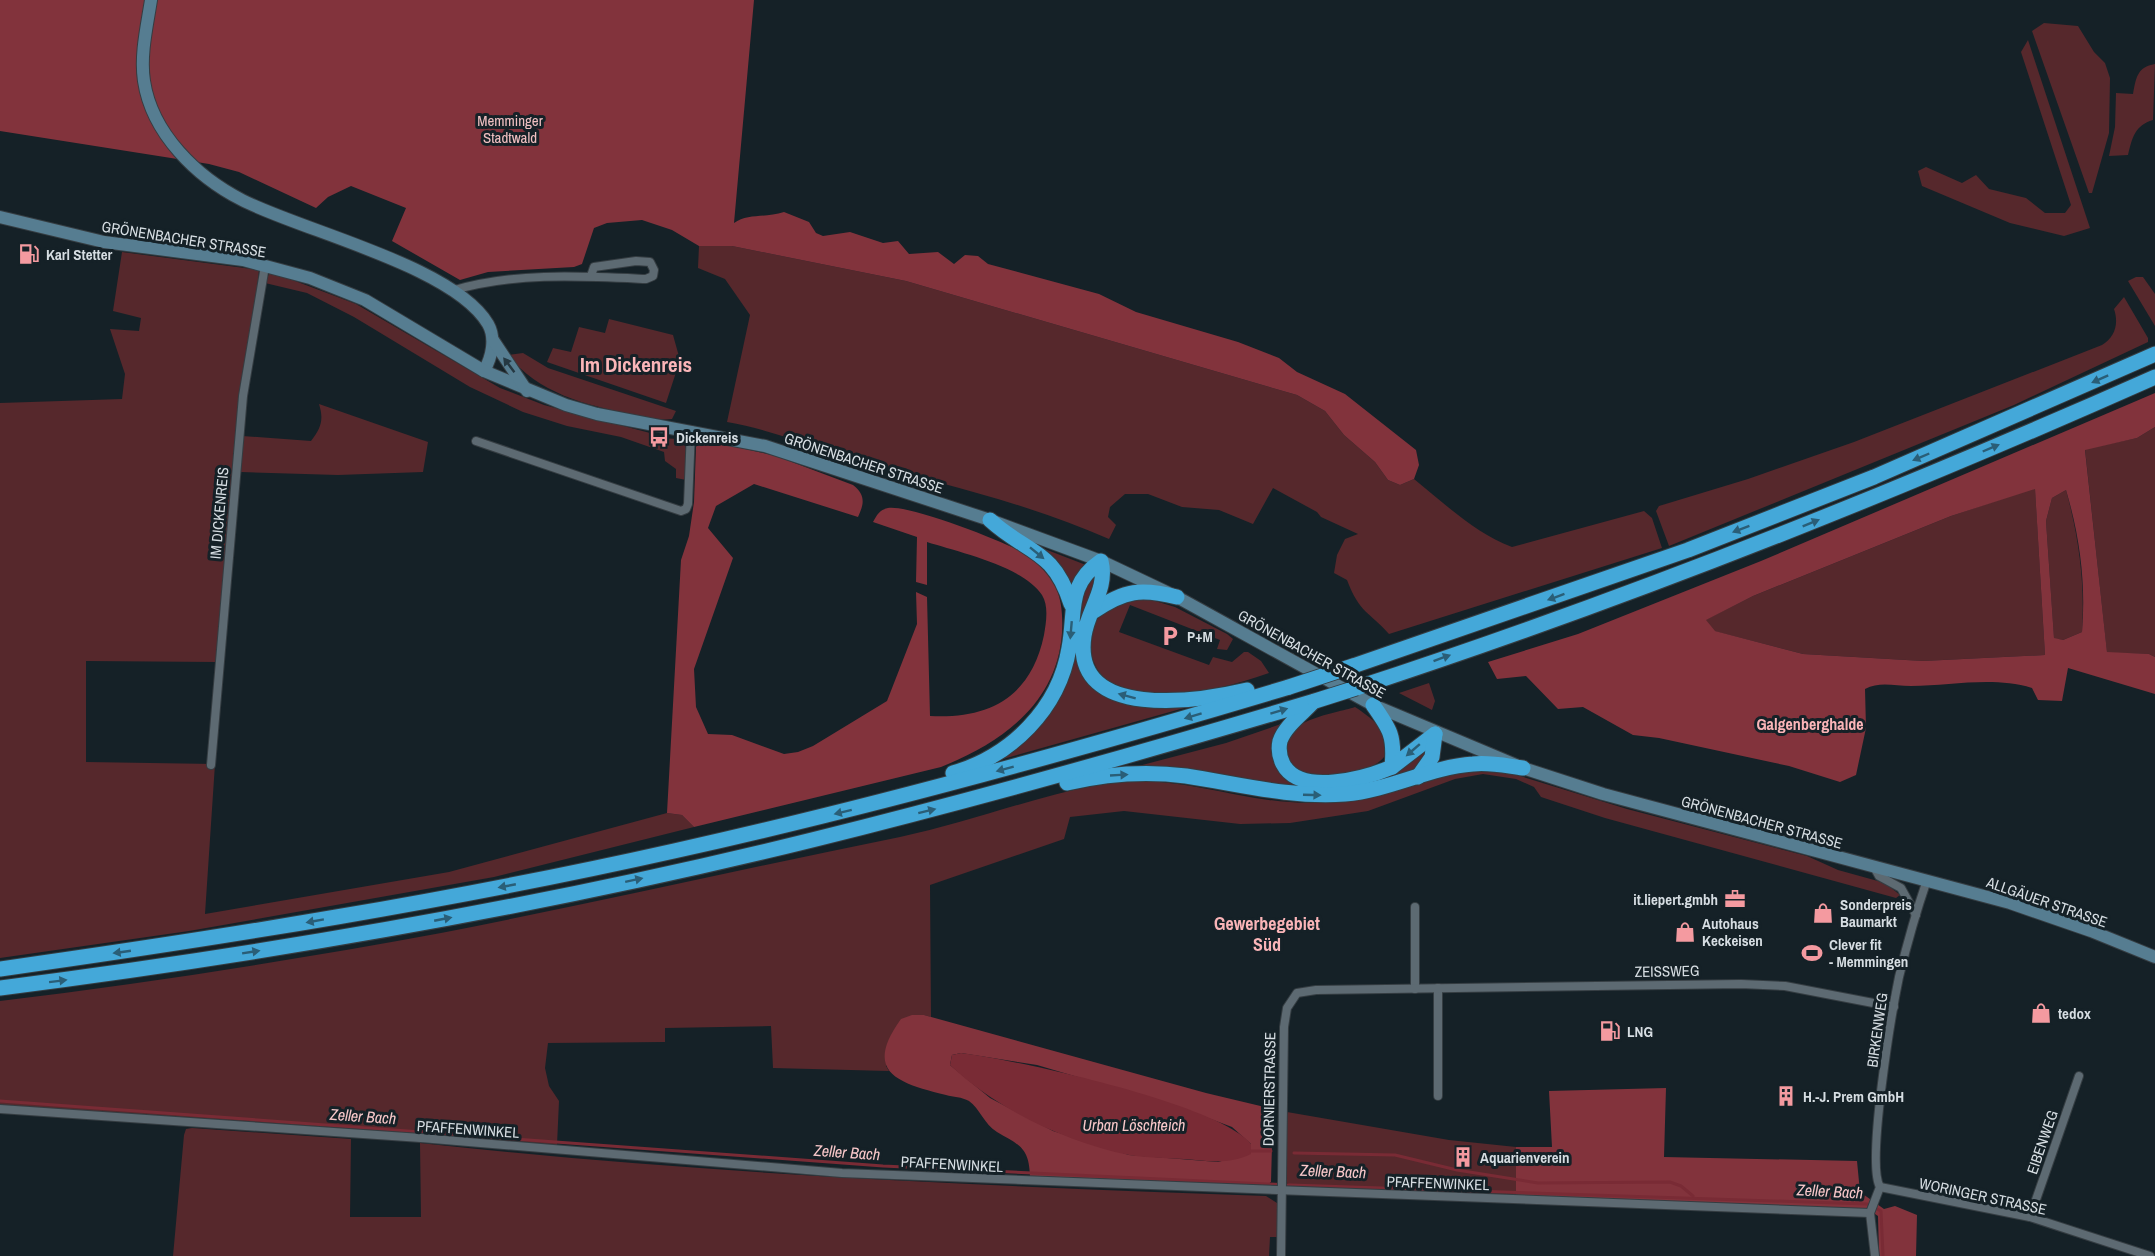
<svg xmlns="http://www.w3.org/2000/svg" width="2155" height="1256" viewBox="0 0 2155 1256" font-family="'Archivo Narrow',sans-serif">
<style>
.green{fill:#56282c}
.forest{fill:#82333c;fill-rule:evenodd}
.water{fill:#792b35}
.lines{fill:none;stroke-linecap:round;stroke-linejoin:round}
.stream{stroke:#792b35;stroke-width:3}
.street-casing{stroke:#353d42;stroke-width:10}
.secondary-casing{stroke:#353d42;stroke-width:14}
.highway-casing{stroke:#353d42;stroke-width:17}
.street{stroke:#5d6a72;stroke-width:8}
.secondary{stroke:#567d91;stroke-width:12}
.highway{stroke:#44a8d9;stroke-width:15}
.highway-bridge-casing{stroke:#353d42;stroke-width:17;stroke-linecap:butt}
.highway-bridge{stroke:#44a8d9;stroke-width:15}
.oneway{fill:#253842}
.oneway2{fill:#2a5e77}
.labels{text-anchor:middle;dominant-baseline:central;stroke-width:6;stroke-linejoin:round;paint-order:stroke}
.park-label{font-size:15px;fill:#f1c0c2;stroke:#152127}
.street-label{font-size:15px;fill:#d6dde2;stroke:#152127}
.poi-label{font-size:15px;font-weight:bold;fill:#d6dde2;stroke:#152127;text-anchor:start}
.neighbourhood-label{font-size:16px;font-weight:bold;fill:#fab5b8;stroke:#152127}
.water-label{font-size:16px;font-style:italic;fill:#f9c8ca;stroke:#152127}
.quarter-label{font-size:18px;font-weight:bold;fill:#fab5b8;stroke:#152127}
.district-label{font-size:21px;font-weight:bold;fill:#fab5b8;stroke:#152127}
</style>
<rect width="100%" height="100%" fill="#152127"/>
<!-- green -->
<g class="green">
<polygon points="2044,23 2078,26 2094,52 2105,63 2110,78 2109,133 2092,193 2089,193 2032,31"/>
<polygon points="2028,40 2090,228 2064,236 2010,223 1922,186 1918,171 1926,167 1962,183 1976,175 1989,189 2026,198 2045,213 2065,213 2071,205 2021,52"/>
<path d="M2155 64 2153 120C2135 125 2132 138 2128 155L2109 156 2115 127 2116 93 2133 94C2136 78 2137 67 2155 64Z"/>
<path d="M699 246H732L906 281 1297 395 1325 411 1344 435 1375 462 1388 480 1400 485 1414 479C1445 504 1475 533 1512 547L1644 511 1652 518 1662 548 1389 634C1369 611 1360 614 1347 580L1334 573 1337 555 1345 539 1358 534 1321 517 1317 512 1273 488 1253 524 1219 510 1182 507 1148 494H1125L1110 507 1108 517 1116 525 1109 539C1030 504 946 485 863 462 817 449 774 430 727 422L750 315 725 279 698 268Z"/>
<polygon points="122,252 259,270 218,662 86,661 86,762 215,764 205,914 449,872 667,813 682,815 694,827 494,877 189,931 0,958 0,403 122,399 125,374 110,329 139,331 141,318 113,311"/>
<polygon points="274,273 356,304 500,388 544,405 650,433 650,438 683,439 687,452 686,480 676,478 676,469 665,461 664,452 621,437 567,426 523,412 470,387 354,317 307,293 265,283 269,274"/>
<polygon points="2136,277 2143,277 2155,294 2155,326 2128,281"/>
<path d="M2124 297 2148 338V342L2014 405 1669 546 1656 511 1659 506 1748 479 1854 442 2102 345C2115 337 2119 324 2114 309Z"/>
<polygon points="609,319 673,335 680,360 666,403 547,362 553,348 571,352 579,327 605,333"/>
<path d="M523 353 548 368 676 411 672 419C659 421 644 416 631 414 585 405 538 393 508 355Z"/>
<path d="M319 404 428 442 423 472 338 475 241 472 242 436 311 441C321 428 324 420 319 404Z"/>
<polygon points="2155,427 2155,657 2149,654 2107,653 2085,449 2137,438"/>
<polygon points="2035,488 2045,655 1923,661 1803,654 1714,631 1705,620 1753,596 1951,516"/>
<path d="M2066 490C2079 538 2085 583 2082 632L2063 640 2054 639 2046 521 2052 498Z"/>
<polygon points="1042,548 1086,565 1072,589"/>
<polygon points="1096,573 1078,650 1119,702 1138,707 1183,705 1184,708 1003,759 1002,757 1037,729 1087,583"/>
<path d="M1142 597 1175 607 1227 634 1233 639 1227 650 1217 649 1220 640 1130 605 1119 632 1209 665 1213 657 1232 662 1244 652H1248L1261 661 1269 673C1227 688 1187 697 1143 692 1136 692 1127 692 1121 690 1085 675 1077 619 1115 602 1123 599 1134 599 1142 597Z"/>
<polygon points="1429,683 1435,701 1432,710 1399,693"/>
<path d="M1355 707C1448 767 1318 789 1294 769 1288 764 1285 756 1285 749 1284 719 1334 714 1355 707Z"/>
<path d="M1284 723 1275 763C1291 769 1327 786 1342 787 1376 788 1401 766 1425 746L1428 754 1415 769 1407 775 1332 790 1127 769 1226 743Z"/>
<path d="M1476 769 1507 772 1627 809 1807 856 1838 870 1885 883 1900 895 1896 898 1605 818 1541 797 1534 787 1516 779 1483 774 1455 779 1368 811 1290 823 1240 824 1124 811 1070 817 1064 839 930 885 931 1017 924 1015 886 1066 889 1071 773 1068 771 1026 665 1028V1042L548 1043 545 1068 549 1086 559 1101 557 1145 0 1105V1001C148 983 295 960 441 933 594 903 746 868 900 837 966 823 1030 798 1097 785 1178 770 1237 804 1314 803 1375 803 1418 780 1476 769Z"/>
<polygon points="1287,1112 1449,1140 1516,1147 1516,1197 1293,1187 1286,1182"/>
<path d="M192 1128 351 1139 350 1217H421L420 1143C701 1174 984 1186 1266 1196L1277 1203V1237H1270L1269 1256H173L184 1135 186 1129Z"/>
</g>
<!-- forest -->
<g class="forest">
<path d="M0 0H754L734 223C748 213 766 218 784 212L809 222 816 233 823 236 850 232 883 243 898 241 909 254 938 252 954 264 965 255 978 256 988 264 1099 294 1136 312 1238 342 1279 358 1297 372 1345 394 1416 450 1419 465 1414 479 1400 485 1388 480 1375 462 1344 435 1325 411 1297 395 906 281 732 246H699L672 230 642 220 607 223 594 228 582 264 574 267 488 272 460 280 392 241 406 208 351 186 328 197 316 208 239 172 209 164 0 131Z"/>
<path d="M2155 393V427L2137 438 2085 450 2107 652 2149 654 2155 657V694L2068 668 2062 701 2038 700 2032 688C1992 676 1951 686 1911 686 1894 686 1880 681 1865 689L1866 728 1856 775 1840 782 1789 766 1659 738 1633 735 1583 707 1558 709 1526 676 1497 679 1488 662 1578 634 1761 561ZM2035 489 2045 655 1923 661 1803 654 1715 631 1706 620 1753 596 1951 516ZM2066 490C2080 537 2086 584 2082 632L2063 640 2054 638 2046 521 2052 498Z"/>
<path d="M701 439 776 456 853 485C866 495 864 504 858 517L754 484 716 506 708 528 733 558 694 669 696 707 708 734 732 735 784 754 798 752 813 746 887 701 917 624 916 592 927 597 930 716C990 719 1031 697 1044 635 1046 623 1049 606 1042 595 1023 566 958 552 927 542V585L916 582 917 537 873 522C877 515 879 510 888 508 907 504 1003 541 1022 552 1034 559 1047 572 1054 584 1062 597 1063 619 1062 633 1057 704 1001 743 941 767L694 827 682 815 667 813 681 560 689 536 694 502 696 447Z"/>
<path d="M912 1015H924L1206 1093 1273 1109 1271 1182 1267 1185 1030 1176C1029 1147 1019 1145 997 1132 984 1124 980 1109 969 1101 962 1097 953 1097 946 1095 899 1083 862 1073 901 1019ZM961 1053 1037 1065 1176 1106 1232 1127 1251 1144V1153L1218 1162 1129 1155 1053 1131 990 1098 950 1065 952 1055Z"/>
<polygon points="1666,1088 1664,1157 1857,1161 1860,1192 1884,1209 1895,1206 1917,1215 1916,1256 1879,1256 1878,1216 1872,1212 1516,1197 1516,1147 1552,1147 1549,1091"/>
</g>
<!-- water -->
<path class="water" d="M961 1053C1017 1060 1219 1104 1251 1144V1154C1229 1165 1208 1161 1184 1159 1166 1158 1146 1158 1129 1155 1066 1142 996 1109 950 1065L952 1055Z"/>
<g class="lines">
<!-- stream -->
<g class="stream">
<polyline points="0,1101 883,1166 1290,1185 1867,1204 1881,1211 1883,1256"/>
<polyline points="1251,1151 1271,1151"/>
<polyline points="1294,1153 1395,1155 1457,1170 1538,1183 1670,1182 1681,1186 1693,1196"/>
</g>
<!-- street casing -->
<g class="street-casing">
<g id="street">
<path d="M451 291C514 272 581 276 646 279L653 276 654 270 650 262 636 261 594 267 591 276"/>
<polyline points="476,441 681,511 686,509 688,504 691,430"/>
<polyline points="211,765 243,396 265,266"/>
<polyline points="1874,867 1879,876 1901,888 1916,915"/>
<polyline points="1438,988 1438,1096"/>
<polyline points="1415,989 1415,907"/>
<polyline points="0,1109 421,1138 842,1173 1870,1213"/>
<polyline points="1880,1187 2030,1217 2150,1256"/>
<polyline points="2030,1217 2079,1076"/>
<polyline points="1281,1256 1284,1027 1287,1008 1297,993 1316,990 1741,984 1785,986 1894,1007"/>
<path d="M1875 1256 1870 1213 1880 1187C1866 1164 1892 1011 1899 977 1907 944 1916 912 1927 880"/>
</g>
</g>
<!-- secondary casing -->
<g class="secondary-casing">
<g id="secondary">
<path d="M151 0C147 26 140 55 144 81 152 134 197 177 242 200 302 231 454 266 488 324 496 338 492 357 484 371"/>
<polyline points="0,217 104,242 243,260 310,278 365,300 484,371 566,405 597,414 765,446 990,520 1101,561 1177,597 1373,705 1523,768 1603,794 2010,903 2091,931 2155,957"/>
<polyline points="493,340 527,391"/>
</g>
</g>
<!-- highway casing -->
<g class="highway-casing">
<g id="highway">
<path d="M990 520C1027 554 1053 548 1071 604"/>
<path d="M1094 611C1125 590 1141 588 1177 597"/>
<polyline points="1353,666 1688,550 1874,477 2155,354"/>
<path d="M1356 688C1628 599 1894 493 2155 377"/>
<path d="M1313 702C1303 713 1285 726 1280 741 1278 750 1279 756 1283 764 1300 797 1366 778 1392 767 1395 736 1390 729 1373 705"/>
<polyline points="1392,767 1435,734"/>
<path d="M953 773C1011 756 1059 709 1069 648 1076 612 1066 585 1101 561 1108 589 1088 609 1084 636 1071 722 1200 701 1247 690"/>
<polyline points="1418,777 1432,757 1435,734"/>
<path d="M1067 783C1105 774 1147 771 1186 776 1239 784 1290 798 1345 794 1390 790 1430 767 1473 764 1490 762 1507 766 1523 768"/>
<path d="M0 969C226 937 451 901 674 851 881 805 1086 748 1289 687"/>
<path d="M0 988C273 953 545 906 812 840 981 798 1148 751 1315 701"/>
</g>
</g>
<!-- street -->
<use href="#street" class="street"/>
<!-- secondary -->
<use href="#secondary" class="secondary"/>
<!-- highway -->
<use href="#highway" class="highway"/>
<!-- highway-bridge casing -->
<g class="highway-bridge-casing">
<g id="highway-bridge">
<polyline points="1289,687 1353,666"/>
<polyline points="1315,701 1356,688"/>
</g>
</g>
<!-- highway-bridge -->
<use href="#highway-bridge" class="highway-bridge"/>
</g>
<!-- one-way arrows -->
<defs><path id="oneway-solid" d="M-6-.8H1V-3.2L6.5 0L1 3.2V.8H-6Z" transform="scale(1.5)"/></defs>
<use class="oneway" href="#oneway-solid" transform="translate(509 365) rotate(-127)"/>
<g class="oneway2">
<use href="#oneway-solid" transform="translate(2100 379) rotate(156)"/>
<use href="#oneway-solid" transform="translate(1991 448) rotate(-23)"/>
<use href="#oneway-solid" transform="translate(1921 457) rotate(157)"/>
<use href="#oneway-solid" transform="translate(1811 523) rotate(-22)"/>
<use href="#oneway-solid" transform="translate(1741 529) rotate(159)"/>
<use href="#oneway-solid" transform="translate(1037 553) rotate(39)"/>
<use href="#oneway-solid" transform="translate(1556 597) rotate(160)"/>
<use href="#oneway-solid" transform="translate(1071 630) rotate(95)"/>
<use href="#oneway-solid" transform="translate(1442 658) rotate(-20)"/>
<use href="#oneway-solid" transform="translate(1127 696) rotate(-165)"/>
<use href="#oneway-solid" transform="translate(1279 711) rotate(-17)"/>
<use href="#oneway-solid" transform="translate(1193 716) rotate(163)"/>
<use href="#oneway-solid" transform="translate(1413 750) rotate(139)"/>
<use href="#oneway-solid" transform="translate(1005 769) rotate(165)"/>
<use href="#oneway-solid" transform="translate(1119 775) rotate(-3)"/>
<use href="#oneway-solid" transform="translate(1312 795) rotate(2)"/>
<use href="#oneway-solid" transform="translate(927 811) rotate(-14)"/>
<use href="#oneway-solid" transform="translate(843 812) rotate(166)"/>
<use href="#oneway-solid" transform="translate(634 880) rotate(-12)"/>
<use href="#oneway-solid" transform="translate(507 886) rotate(169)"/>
<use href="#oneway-solid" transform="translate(443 919) rotate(-11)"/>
<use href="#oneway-solid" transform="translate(315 921) rotate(170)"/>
<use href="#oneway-solid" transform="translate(122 952) rotate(172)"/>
<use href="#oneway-solid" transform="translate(251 952) rotate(-9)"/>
<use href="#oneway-solid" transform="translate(58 981) rotate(-7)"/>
</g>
<!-- icons -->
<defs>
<g id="fuel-bare" transform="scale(1.62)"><path d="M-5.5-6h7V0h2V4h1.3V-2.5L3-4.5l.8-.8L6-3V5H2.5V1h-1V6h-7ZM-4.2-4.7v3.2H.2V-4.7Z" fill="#f49aa0" stroke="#152127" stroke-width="2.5" paint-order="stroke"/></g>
<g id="bus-bare" transform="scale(1.62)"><path d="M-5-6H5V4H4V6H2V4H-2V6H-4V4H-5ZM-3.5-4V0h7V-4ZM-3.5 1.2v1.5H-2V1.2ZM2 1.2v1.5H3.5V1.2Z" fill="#f49aa0" stroke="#152127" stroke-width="2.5" paint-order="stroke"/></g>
<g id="parking-bare" transform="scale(1.62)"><path d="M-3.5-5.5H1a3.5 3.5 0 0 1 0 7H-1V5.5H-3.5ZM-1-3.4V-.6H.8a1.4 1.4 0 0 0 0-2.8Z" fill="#f49aa0" stroke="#152127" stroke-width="2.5" paint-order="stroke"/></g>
<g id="office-bare" transform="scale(1.62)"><path d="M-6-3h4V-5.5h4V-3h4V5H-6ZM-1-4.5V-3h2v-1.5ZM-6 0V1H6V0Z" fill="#f49aa0" stroke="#152127" stroke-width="2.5" paint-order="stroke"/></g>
<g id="shop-bare" transform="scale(1.62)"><path d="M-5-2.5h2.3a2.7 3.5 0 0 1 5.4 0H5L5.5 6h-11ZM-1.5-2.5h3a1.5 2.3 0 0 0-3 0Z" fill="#f49aa0" stroke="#152127" stroke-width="2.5" paint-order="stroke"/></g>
<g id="stadium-bare" transform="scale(1.62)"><path d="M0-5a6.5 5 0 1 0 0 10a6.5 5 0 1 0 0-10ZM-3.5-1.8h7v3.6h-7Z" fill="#f49aa0" stroke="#152127" stroke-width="2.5" paint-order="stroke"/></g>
<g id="building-bare" transform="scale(1.62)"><path d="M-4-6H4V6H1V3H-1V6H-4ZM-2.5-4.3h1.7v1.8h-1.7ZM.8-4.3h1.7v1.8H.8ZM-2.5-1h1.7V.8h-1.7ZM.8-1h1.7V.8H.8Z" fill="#f49aa0" stroke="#152127" stroke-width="2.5" paint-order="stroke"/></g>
</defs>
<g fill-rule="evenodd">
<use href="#fuel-bare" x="29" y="254"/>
<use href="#bus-bare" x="659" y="437"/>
<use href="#parking-bare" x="1170" y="636"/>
<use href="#office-bare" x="1735" y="899"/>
<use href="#shop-bare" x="1823" y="913"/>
<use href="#shop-bare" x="1685" y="932"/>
<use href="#stadium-bare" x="1812" y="953"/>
<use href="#shop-bare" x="2041" y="1013"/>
<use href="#fuel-bare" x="1610" y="1031"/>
<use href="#building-bare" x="1786" y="1096"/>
<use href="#building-bare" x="1463" y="1157"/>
</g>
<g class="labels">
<!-- park labels -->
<g class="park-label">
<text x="510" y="120">Memminger<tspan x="510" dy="17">Stadtwald</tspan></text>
</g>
<!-- street labels -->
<g class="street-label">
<text transform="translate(184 239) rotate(9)">GRÖNENBACHER STRASSE</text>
<text transform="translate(864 463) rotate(18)">GRÖNENBACHER STRASSE</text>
<text transform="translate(219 513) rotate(-85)">IM DICKENREIS</text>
<text transform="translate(1312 654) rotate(29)">GRÖNENBACHER STRASSE</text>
<text transform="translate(1762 822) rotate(15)">GRÖNENBACHER STRASSE</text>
<text transform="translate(2047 902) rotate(19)">ALLGÄUER STRASSE</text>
<text transform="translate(1667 971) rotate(-1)">ZEISSWEG</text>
<text transform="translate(1877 1030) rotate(-82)">BIRKENWEG</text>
<text transform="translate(1269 1089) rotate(-89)">DORNIERSTRASSE</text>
<text transform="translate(468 1129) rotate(4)">PFAFFENWINKEL</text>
<text transform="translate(2042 1142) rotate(-71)">EIBENWEG</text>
<text transform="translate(952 1164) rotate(3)">PFAFFENWINKEL</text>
<text transform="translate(1438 1183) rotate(2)">PFAFFENWINKEL</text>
<text transform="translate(1983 1196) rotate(12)">WORINGER STRASSE</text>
</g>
<!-- poi labels -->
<g class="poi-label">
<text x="46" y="254">Karl Stetter</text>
<text x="676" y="437">Dickenreis</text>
<text x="1187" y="636">P+M</text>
<text x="1718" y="899" text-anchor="end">it.liepert.gmbh</text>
<text x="1840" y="904">Sonderpreis<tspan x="1840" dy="17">Baumarkt</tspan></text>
<text x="1702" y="923">Autohaus<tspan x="1702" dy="17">Keckeisen</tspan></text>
<text x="1829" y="944">Clever fit<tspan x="1829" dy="17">- Memmingen</tspan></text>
<text x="2058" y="1013">tedox</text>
<text x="1627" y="1031">LNG</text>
<text x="1803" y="1096">H.-J. Prem GmbH</text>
<text x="1480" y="1157">Aquarienverein</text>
</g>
<!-- neighbourhood labels -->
<g class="neighbourhood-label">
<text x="1810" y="724">Galgenberghalde</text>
</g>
<!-- water labels -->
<g class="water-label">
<text transform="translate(363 1116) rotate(4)">Zeller Bach</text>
<text x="1134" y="1125">Urban Löschteich</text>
<text transform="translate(847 1152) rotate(4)">Zeller Bach</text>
<text transform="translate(1333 1171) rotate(2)">Zeller Bach</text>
<text transform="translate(1830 1191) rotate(3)">Zeller Bach</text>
</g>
<!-- quarter labels -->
<g class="quarter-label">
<text x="1267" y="923">Gewerbegebiet<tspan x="1267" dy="21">Süd</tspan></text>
</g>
<!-- district labels -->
<g class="district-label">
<text x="636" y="364">Im Dickenreis</text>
</g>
</g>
</svg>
